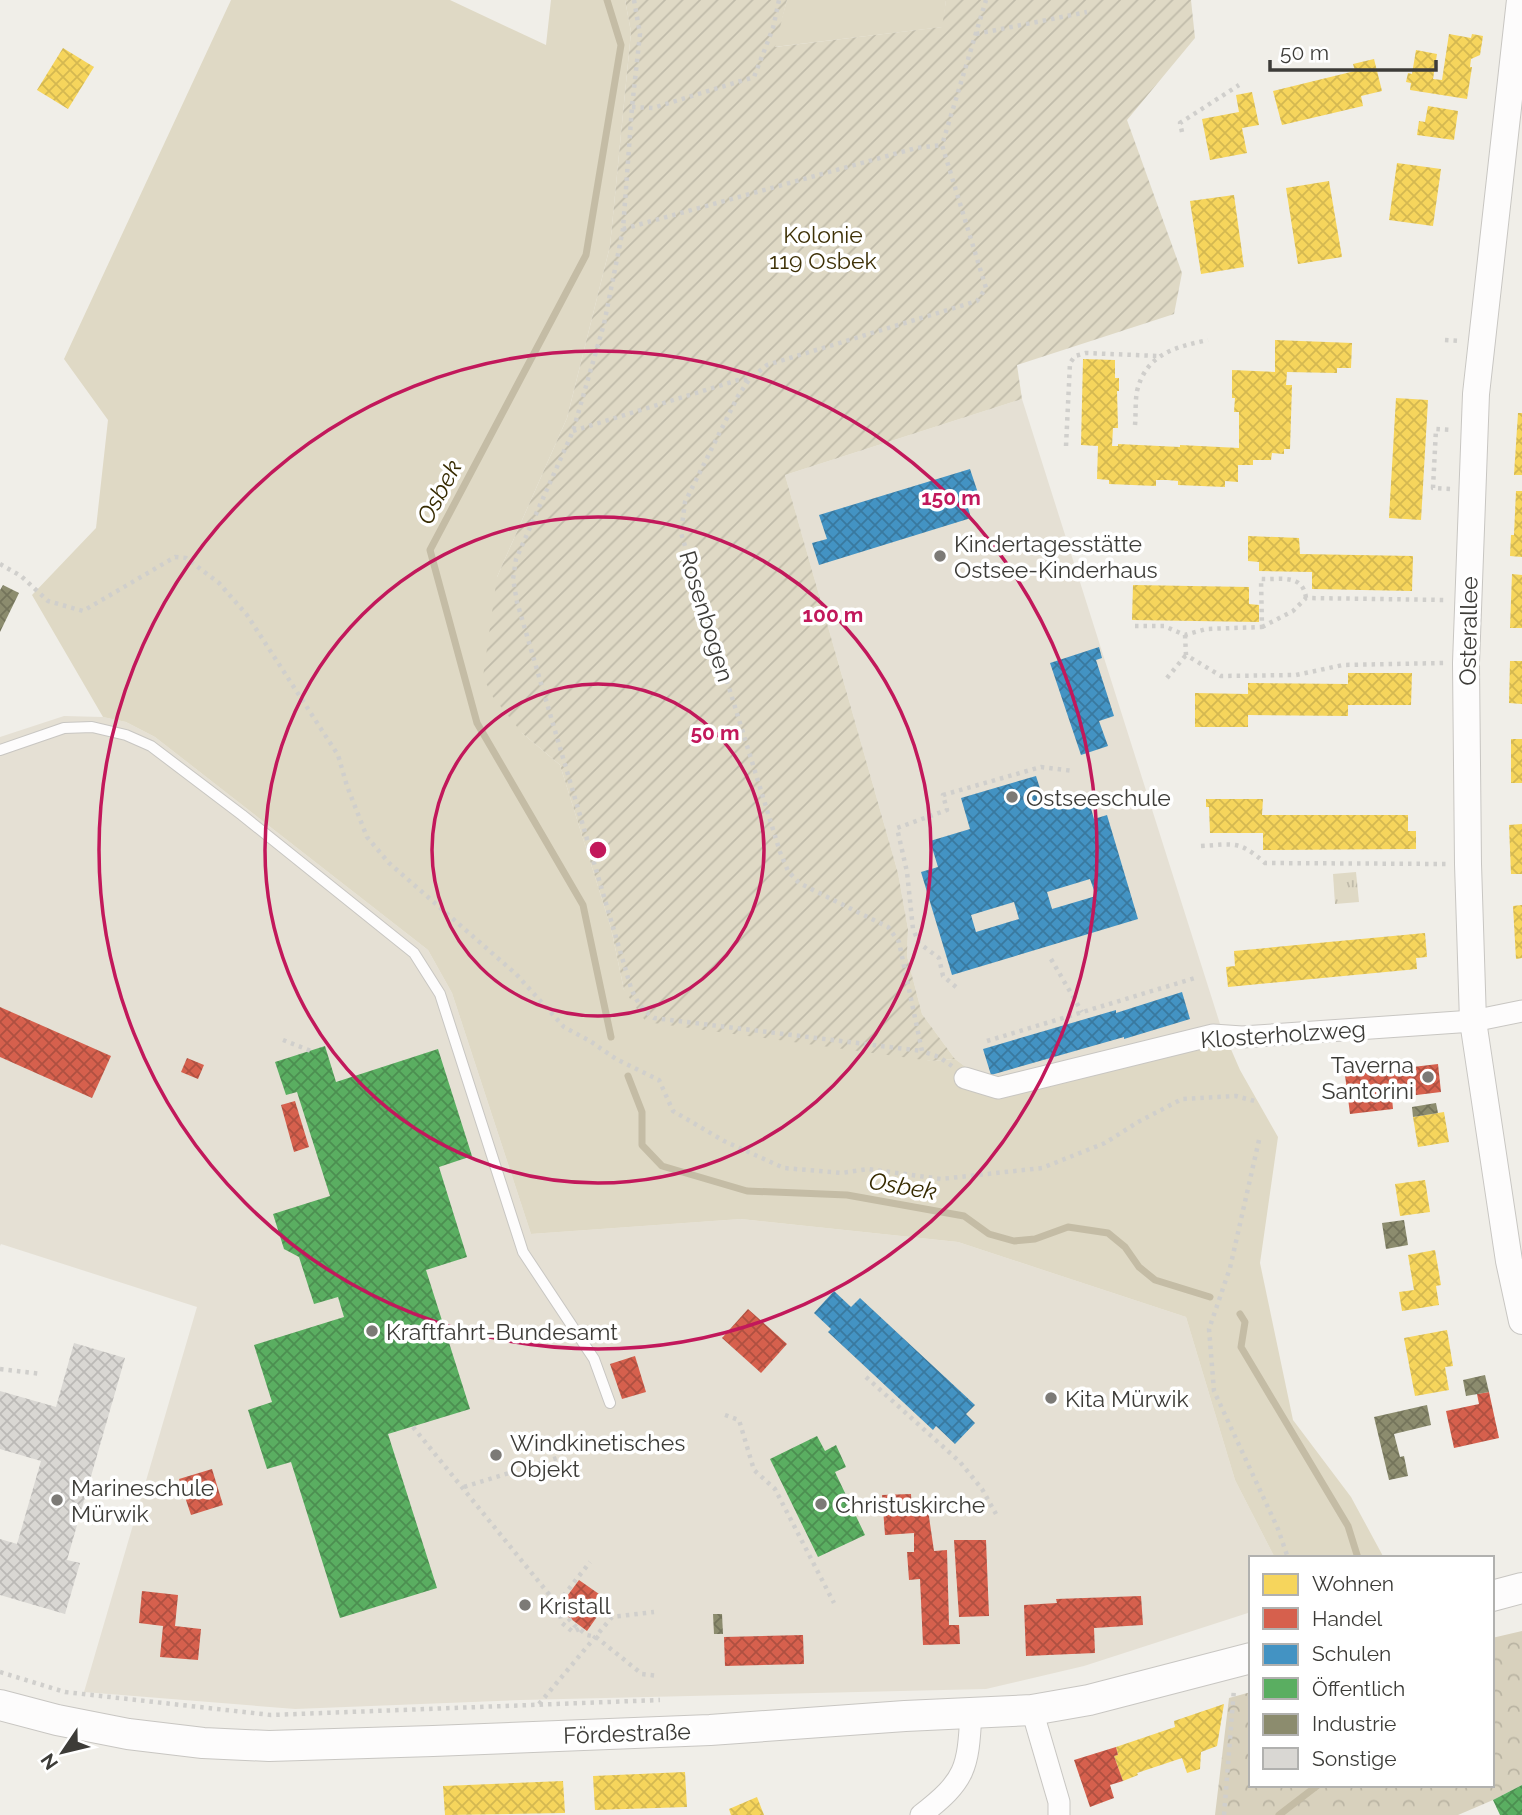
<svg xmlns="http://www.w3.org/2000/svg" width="1522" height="1815" viewBox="0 0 1522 1815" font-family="Raleway,sans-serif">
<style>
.built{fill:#e5e0d4}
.grass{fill:#dfd9c5}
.forest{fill:url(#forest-crowns)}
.park{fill:url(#park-tufts)}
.garden{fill:url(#garden-furrows)}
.homes{fill:url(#homes-cross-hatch)}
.shops{fill:url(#shops-cross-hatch)}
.schools{fill:url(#schools-cross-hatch);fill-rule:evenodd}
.public{fill:url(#public-cross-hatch)}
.industry{fill:url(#industry-cross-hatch)}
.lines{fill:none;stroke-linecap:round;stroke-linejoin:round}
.stream{stroke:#c4bca5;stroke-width:7}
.building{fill:url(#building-cross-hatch)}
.service-casing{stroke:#c8c6c2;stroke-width:12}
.minor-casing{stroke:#c8c6c2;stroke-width:23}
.tertiary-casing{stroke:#c8c6c2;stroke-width:28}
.secondary-casing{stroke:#c8c6c2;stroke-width:32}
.path{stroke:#d0cfcc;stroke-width:4.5;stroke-dasharray:3.5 5;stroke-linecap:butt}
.service{stroke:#fdfcfc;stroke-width:10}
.minor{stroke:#fdfcfc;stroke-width:21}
.tertiary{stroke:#fdfcfc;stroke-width:26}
.secondary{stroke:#fdfcfc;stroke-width:30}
.ring{fill:none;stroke:#c2185b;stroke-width:3.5}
.poi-dot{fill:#7c7a76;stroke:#fff;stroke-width:2.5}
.labels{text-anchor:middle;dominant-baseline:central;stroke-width:7;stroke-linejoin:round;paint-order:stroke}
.park-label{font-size:23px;fill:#3e3107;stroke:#fff}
.poi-label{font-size:23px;fill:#3d3c38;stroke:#fff;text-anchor:start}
.street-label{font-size:23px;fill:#3d3c38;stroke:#fff}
.water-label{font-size:24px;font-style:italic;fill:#372b01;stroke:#fff}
.centre{fill:#c2185b;stroke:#fff;stroke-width:3.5}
.ring-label{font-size:21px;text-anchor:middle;font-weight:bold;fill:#c2185b;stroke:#fff;stroke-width:7;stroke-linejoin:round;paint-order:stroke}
</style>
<defs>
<pattern id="forest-crowns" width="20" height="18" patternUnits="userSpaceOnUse" patternTransform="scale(1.75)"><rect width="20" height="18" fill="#d8d1bd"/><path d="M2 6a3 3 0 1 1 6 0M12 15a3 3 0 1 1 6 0" fill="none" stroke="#bab4a3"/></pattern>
<pattern id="park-tufts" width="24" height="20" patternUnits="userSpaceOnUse" patternTransform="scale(1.75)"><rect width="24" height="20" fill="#dfd9c5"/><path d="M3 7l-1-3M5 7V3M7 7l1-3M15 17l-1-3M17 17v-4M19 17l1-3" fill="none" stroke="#c0bbaa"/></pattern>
<pattern id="garden-furrows" width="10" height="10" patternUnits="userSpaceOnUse" patternTransform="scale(1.75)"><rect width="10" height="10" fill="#dfd9c5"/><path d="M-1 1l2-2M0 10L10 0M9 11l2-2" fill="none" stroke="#c0bbaa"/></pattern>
<pattern id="homes-cross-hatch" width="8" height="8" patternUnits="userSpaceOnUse" patternTransform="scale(1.75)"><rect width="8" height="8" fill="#f6d55c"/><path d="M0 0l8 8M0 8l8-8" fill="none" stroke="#d4b851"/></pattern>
<pattern id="shops-cross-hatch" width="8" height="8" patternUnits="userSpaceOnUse" patternTransform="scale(1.75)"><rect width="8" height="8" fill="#d6604d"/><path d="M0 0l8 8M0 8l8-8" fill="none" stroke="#af5041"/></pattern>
<pattern id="schools-cross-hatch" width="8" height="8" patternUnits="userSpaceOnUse" patternTransform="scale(1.75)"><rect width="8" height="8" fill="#4393c3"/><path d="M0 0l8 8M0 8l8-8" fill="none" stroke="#39799f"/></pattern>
<pattern id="public-cross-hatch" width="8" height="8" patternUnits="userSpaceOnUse" patternTransform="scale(1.75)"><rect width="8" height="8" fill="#5aae61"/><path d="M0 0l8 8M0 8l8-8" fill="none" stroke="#4c8f51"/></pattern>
<pattern id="industry-cross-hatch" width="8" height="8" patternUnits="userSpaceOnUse" patternTransform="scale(1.75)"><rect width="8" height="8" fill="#8c8c6e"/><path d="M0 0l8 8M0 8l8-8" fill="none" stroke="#74745b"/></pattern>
<pattern id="building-cross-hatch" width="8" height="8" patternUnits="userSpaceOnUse" patternTransform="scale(1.75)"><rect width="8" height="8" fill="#d9d7d3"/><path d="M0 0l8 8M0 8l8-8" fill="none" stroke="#bbb9b6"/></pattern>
</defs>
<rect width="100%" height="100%" fill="#f0eee8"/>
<!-- built -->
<g class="built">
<polygon points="1022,399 1220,1024 986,1082 955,1059 922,1014 907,956 908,929 898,873 785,475"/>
<polygon points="64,716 103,717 126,722 155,737 428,950 452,993 531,1234 741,1219 958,1242 1186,1317 1235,1480 1275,1558 1251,1558 1251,1612 1084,1666 986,1689 521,1700 295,1709 84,1692 197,1307 1,1244 0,1246 0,737"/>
</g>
<!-- grass -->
<g class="grass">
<polygon points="231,0 450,0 546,45 551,0 625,0 631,32 610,246 567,418 497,577 522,733 560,765 611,928 624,990 931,1061 955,1059 986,1082 1220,1024 1240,1070 1278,1137 1260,1263 1293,1420 1351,1497 1384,1558 1275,1558 1235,1480 1186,1317 958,1242 741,1219 531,1234 452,993 428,950 155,737 126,722 103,717 32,595 96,528 108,420 64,359"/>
<polygon points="787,0 946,0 943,27 774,47"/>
</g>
<!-- forest -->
<polygon class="forest" points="1522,1631 1522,1785 1493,1800 1458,1815 1215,1815 1229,1698 1251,1692 1251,1785 1492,1785 1492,1638"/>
<!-- park -->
<polygon class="park" points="1356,872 1359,902 1335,904 1333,874"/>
<!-- garden -->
<polygon class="garden" points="625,0 787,0 775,47 942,27 946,0 1191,0 1195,38 1127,120 1182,273 1174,314 1017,365 1022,399 785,475 898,873 908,929 907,956 922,1014 955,1059 931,1061 646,1022 624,990 611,928 560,765 522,733 493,697 483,677 497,577 567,418 610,246 631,32"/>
<!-- homes -->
<g class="homes">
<polygon points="1449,34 1471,38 1472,34 1483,36 1480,55 1471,59 1470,67 1472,67 1467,99 1410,90 1411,83 1406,82 1408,73 1412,74 1416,50 1437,54 1433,79 1442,80"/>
<polygon points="63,48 94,67 68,109 37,90"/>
<polygon points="1374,59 1382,91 1361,96 1363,106 1282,125 1273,91 1355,71 1353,64"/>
<polygon points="1252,92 1259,125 1242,128 1247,153 1210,160 1202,119 1239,112 1236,95"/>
<polygon points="1428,106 1458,111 1454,140 1417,135 1419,121 1425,122"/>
<polygon points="1397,163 1441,169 1433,226 1389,220"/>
<polygon points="1329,181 1342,257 1298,264 1286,188"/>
<polygon points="1234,195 1244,267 1201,274 1190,201"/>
<polygon points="1275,340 1352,343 1351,368 1337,368 1337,373 1287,372 1286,385 1292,385 1290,449 1284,449 1284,454 1272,453 1271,460 1253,460 1253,465 1238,465 1238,482 1225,481 1225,487 1178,485 1178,481 1167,480 1156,480 1156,486 1109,484 1109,480 1097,479 1098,446 1081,445 1083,359 1115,360 1115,378 1119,378 1119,391 1117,391 1118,428 1113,428 1112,446 1118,446 1118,444 1180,447 1180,445 1239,448 1239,412 1234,412 1235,398 1232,398 1232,370 1275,372"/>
<polygon points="1396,398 1428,400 1421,520 1389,518"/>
<polygon points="1518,413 1522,413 1522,475 1514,475"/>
<polygon points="1516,491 1522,491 1522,557 1510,556 1511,535 1514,535"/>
<polygon points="1248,536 1299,538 1300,554 1413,556 1412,591 1312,589 1312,572 1259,571 1259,562 1248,561"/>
<polygon points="1512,574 1522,575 1522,628 1510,628"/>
<polygon points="1133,585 1249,587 1249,604 1259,605 1259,622 1132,620"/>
<polygon points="1510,661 1522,661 1522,704 1509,703"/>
<polygon points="1348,673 1412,673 1411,705 1348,705 1348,716 1248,715 1248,727 1195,727 1195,693 1248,694 1248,683 1348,684"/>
<rect x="1511" y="739" width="11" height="44"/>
<polygon points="1206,799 1263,799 1262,815 1408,815 1408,831 1416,831 1416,849 1263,850 1263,833 1210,833 1209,807 1206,807"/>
<polygon points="1522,824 1522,874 1511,874 1509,825"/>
<polygon points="1522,905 1522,958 1516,959 1513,906"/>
<polygon points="1425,933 1427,957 1416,958 1417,969 1228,987 1226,967 1235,966 1234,951"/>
<polygon points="1444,1112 1449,1142 1418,1147 1413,1117"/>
<polygon points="1425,1180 1430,1212 1400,1216 1395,1184"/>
<polygon points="1435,1250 1441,1285 1436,1286 1439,1305 1402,1311 1399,1292 1414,1290 1408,1255"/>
<polygon points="1447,1330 1453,1366 1445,1367 1449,1390 1415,1396 1404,1338"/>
<polygon points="1224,1704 1217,1746 1201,1752 1200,1769 1187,1773 1182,1758 1137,1773 1138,1775 1123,1781 1114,1756 1118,1755 1116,1747 1175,1727 1174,1721"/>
<polygon points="685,1772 687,1807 595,1810 593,1776"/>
<polygon points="563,1781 565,1813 445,1815 443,1786"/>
<polygon points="757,1797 764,1815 731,1815 729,1809"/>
</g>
<!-- shops -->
<g class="shops">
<polygon points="0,1007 111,1056 92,1098 0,1057"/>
<polygon points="187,1058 204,1065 198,1079 181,1072"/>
<polygon points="1438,1064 1441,1092 1392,1098 1393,1109 1350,1114 1345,1075"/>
<polygon points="295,1101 309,1147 294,1152 281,1105"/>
<polygon points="748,1309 787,1344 761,1373 722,1338"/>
<polygon points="635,1356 646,1392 622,1399 610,1364"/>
<polygon points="1489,1392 1499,1438 1454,1448 1446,1411 1479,1404 1477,1394"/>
<polygon points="212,1469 223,1505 191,1515 179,1479"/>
<polygon points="911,1494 912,1512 928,1510 934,1551 947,1550 949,1625 959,1625 960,1644 923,1645 920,1579 909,1580 907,1552 914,1552 914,1533 885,1535 882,1495"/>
<polygon points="954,1540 986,1540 989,1616 959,1617"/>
<polygon points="579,1580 599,1594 592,1604 601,1611 587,1631 567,1616 574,1606 565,1599"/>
<polygon points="142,1591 178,1595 175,1626 201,1629 198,1660 160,1657 163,1626 139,1623"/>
<polygon points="1141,1596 1143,1625 1094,1628 1095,1653 1026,1656 1024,1605 1057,1603 1056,1599"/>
<polygon points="803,1635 804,1664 725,1666 724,1637"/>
<polygon points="1116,1747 1118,1755 1114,1756 1123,1781 1110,1785 1114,1798 1090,1807 1074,1760"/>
</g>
<!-- schools -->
<g class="schools">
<polygon points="970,469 978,493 965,497 971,518 819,565 812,543 827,539 819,515"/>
<polygon points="1099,647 1102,658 1096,660 1114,716 1099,721 1108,746 1081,755 1050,663"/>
<path d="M1036 776 1046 807 1087 794 1094 819 1107 815 1138 919 952 975 921 872 938 867 930 841 970 829 961 798ZM1090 879 1096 896 1052 909 1047 892ZM1014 902 1019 919 976 932 971 915Z"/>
<polygon points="1182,992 1190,1019 1124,1039 1124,1037 991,1075 983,1049 1116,1010 1116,1013"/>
<polygon points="834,1291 851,1307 860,1298 975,1405 966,1414 975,1423 955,1444 936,1426 933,1430 828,1332 831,1329 814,1313"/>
</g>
<!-- public -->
<g class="public">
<polygon points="325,1046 336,1082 438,1049 472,1156 439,1167 467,1257 426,1270 470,1409 388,1434 437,1588 340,1618 291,1462 267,1469 248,1410 272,1402 254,1345 344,1317 338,1297 314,1304 299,1257 284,1249 273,1214 330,1196 297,1092 286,1095 275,1062"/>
<polygon points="817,1436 825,1451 836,1445 846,1467 835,1472 865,1535 818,1557 770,1459"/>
<polygon points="1522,1785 1522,1815 1500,1815 1493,1800"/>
</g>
<!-- industry -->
<g class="industry">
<polygon points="3,585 19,593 0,632 0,590"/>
<polygon points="1436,1103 1438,1113 1413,1117 1412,1107"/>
<polygon points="1404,1220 1408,1245 1386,1249 1382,1223"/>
<polygon points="1485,1375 1489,1392 1466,1396 1463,1380"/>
<polygon points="1427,1405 1431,1425 1394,1434 1400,1457 1404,1456 1408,1476 1389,1480 1374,1417"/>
<polygon points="713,1614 722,1614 723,1634 714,1634"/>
</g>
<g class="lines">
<!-- stream -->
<g class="stream">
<polyline points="607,0 621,45 586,255 430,550 477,723 583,905 611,1037"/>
<polyline points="628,1076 642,1112 642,1145 662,1166 747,1191 847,1195 964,1216 989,1234 1014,1241 1035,1239 1068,1227 1108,1233 1125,1247 1139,1267 1155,1280 1210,1297"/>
<polyline points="1240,1314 1245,1322 1241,1347 1348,1526 1358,1558"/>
<polyline points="1279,1815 1318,1785"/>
</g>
</g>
<!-- building -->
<polygon class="building" points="74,1343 125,1358 67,1560 80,1563 65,1614 0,1595 0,1539 17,1544 41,1461 0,1449 0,1391 56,1407"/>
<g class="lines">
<!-- service casing -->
<g class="service-casing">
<polyline id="service" points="0,750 64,728 92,727 126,735 151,746 242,815 414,953 440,994 523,1252 594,1359 610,1403"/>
</g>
<!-- minor casing -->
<g class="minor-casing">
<g id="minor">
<polyline points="965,1078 998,1088 1213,1035 1242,1037 1473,1021 1522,1011"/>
<polyline points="1032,1710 1059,1802 1059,1815"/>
<path d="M921 1815C966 1780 968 1769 971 1713"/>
</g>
</g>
<!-- tertiary casing -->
<g class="tertiary-casing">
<polyline id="tertiary" points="1520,0 1476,394 1466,663 1468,864 1473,1021 1509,1261 1522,1321"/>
</g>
<!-- secondary casing -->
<g class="secondary-casing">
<g id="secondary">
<polyline points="1492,1596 1522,1588"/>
<polyline points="0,1705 57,1720 128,1734 203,1743 269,1746 433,1741 710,1730 905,1716 1032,1710 1089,1700 1251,1658"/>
</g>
</g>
<!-- path -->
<g class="path">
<path d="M634 0 640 34 632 107 623 229 604 324 573 431 516 559 513 579 517 602 631 988C637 1002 642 1010 654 1018L922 1051"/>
<polyline points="976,34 1087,12"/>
<polyline points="632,107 653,108 754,77 773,28 779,0"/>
<polyline points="1182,132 1180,123 1239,85"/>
<polyline points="623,229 916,148 942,145"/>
<polyline points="1445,340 1460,341"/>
<path d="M1135 425C1136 414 1135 402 1137 391 1146 354 1175 347 1208 340"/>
<polyline points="573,431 738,380 748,380"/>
<polyline points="1066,446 1070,363 1075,356 1086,353 1159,356"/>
<polyline points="1450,489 1433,488 1436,429 1452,430"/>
<polyline points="0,564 21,576 48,601 83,611 175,557 186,558 219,583 247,615 338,755 347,786 367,837 389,863 516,974 564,1027 590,1041 616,1059 659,1080 673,1111 724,1141 784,1168 842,1173 868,1169 941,1179 1042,1168 1105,1143 1138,1122 1182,1099 1236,1096 1258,1102"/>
<path d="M1135 626H1164L1185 635 1206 629 1262 627 1261 579C1280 580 1303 573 1306 598"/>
<polyline points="1262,627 1293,611 1306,598 1446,600"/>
<polyline points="1185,635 1186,655 1221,676 1296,675 1343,665 1444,663"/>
<polyline points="1167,678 1186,655"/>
<path d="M1201 846C1234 844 1239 840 1265 863L1447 864"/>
<polyline points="1051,959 1082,1012"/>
<polyline points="956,987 943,976 939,958 919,943 913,929 907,872 897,828 947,810 943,795 1041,767 1073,771"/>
<polyline points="283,1040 311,1051"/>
<polyline points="987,1041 1195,978"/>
<polyline points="952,1066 939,1057 922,1051 899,942 888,927 799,883 788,871 780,852 681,533 685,502 738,396 749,380 767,365 977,301 986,288 942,145 986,0"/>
<polyline points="1259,1140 1230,1268 1209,1329 1214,1391 1278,1529 1288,1558"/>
<polyline points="0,1369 42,1374"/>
<polyline points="866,1377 960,1462 982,1489 996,1514"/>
<polyline points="725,1415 739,1420 754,1470 775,1489 834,1603"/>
<polyline points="413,1427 574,1625 587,1635 596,1637 642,1674 659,1676"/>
<polyline points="464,1487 557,1458"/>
<polyline points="579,1629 573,1632 562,1623 557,1604 590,1562"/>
<polyline points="0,1672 65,1692 271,1715 660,1700"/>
<polyline points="539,1704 612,1617 654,1612"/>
<polyline points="1224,1815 1234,1689"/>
</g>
<!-- service -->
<use href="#service" class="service"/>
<!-- minor -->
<use href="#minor" class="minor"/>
<!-- tertiary -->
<use href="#tertiary" class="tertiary"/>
<!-- secondary -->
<use href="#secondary" class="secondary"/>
</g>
<!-- distance rings -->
<g class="ring">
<circle cx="598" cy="850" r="166"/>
<circle cx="598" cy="850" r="333"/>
<circle cx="598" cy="850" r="499"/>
</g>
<!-- markers -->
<g class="poi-dot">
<circle cx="940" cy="556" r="7"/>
<circle cx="1012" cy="797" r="7"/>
<circle cx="1428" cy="1077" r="7"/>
<circle cx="372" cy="1331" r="7"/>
<circle cx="1051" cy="1398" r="7"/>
<circle cx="496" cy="1455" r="7"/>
<circle cx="57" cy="1500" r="7"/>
<circle cx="821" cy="1504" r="7"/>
<circle cx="525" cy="1605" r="7"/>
</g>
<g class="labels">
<!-- park labels -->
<g class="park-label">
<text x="823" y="234">Kolonie<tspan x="823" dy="26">119 Osbek</tspan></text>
</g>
<!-- poi labels -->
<g class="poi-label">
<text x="954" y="543">Kindertagesstätte<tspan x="954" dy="26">Ostsee-Kinderhaus</tspan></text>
<text x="1026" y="797">Ostseeschule</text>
<text x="1414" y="1064" text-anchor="end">Taverna<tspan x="1414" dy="26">Santorini</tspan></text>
<text x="386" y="1331">Kraftfahrt-Bundesamt</text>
<text x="1065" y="1398">Kita Mürwik</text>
<text x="510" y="1442">Windkinetisches<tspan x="510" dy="26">Objekt</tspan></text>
<text x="71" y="1487">Marineschule<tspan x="71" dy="26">Mürwik</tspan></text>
<text x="835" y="1504">Christuskirche</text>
<text x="539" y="1605">Kristall</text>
</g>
<!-- street labels -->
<g class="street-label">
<text transform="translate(707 616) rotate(73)">Rosenbogen</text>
<text transform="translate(1468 631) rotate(-89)">Osterallee</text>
<text transform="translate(1283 1034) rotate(-4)">Klosterholzweg</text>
<text transform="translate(627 1733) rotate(-2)">Fördestraße</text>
</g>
<!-- water labels -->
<g class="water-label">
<text transform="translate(439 492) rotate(-62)">Osbek</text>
<text transform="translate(903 1186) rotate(10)">Osbek</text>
</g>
</g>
<circle cx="598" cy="850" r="10" class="centre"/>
<g class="ring-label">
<text x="951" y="505">150 m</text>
<text x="833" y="622">100 m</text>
<text x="715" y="740">50 m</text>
</g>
<!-- legend -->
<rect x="1249" y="1556" width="245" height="231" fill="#ffffff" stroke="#b1b1af" stroke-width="2"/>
<rect x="1263" y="1574" width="35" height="21" fill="#f6d55c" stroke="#b1b1af" stroke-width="2"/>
<text x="1312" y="1591" font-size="21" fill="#3d3c38">Wohnen</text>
<rect x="1263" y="1608" width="35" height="21" fill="#d6604d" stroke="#b1b1af" stroke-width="2"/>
<text x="1312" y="1626" font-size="21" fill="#3d3c38">Handel</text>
<rect x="1263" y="1644" width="35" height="21" fill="#4393c3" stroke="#b1b1af" stroke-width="2"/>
<text x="1312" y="1661" font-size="21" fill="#3d3c38">Schulen</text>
<rect x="1263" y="1678" width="35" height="21" fill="#5aae61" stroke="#b1b1af" stroke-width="2"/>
<text x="1312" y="1696" font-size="21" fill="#3d3c38">Öffentlich</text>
<rect x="1263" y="1714" width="35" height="21" fill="#8c8c6e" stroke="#b1b1af" stroke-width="2"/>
<text x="1312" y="1731" font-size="21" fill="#3d3c38">Industrie</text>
<rect x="1263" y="1748" width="35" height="21" fill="#d9d7d3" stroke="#b1b1af" stroke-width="2"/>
<text x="1312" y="1766" font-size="21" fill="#3d3c38">Sonstige</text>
<!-- north arrow -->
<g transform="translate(63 1752) rotate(235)" stroke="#ffffff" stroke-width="5" paint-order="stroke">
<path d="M0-5L12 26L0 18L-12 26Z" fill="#3d3c38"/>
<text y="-10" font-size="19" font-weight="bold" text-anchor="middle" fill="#3d3c38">N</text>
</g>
<!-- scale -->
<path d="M1270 60v10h166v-10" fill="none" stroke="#3d3c38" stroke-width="3.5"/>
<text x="1280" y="60" font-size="21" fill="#3d3c38" stroke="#ffffff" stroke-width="5" paint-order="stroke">50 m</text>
</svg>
